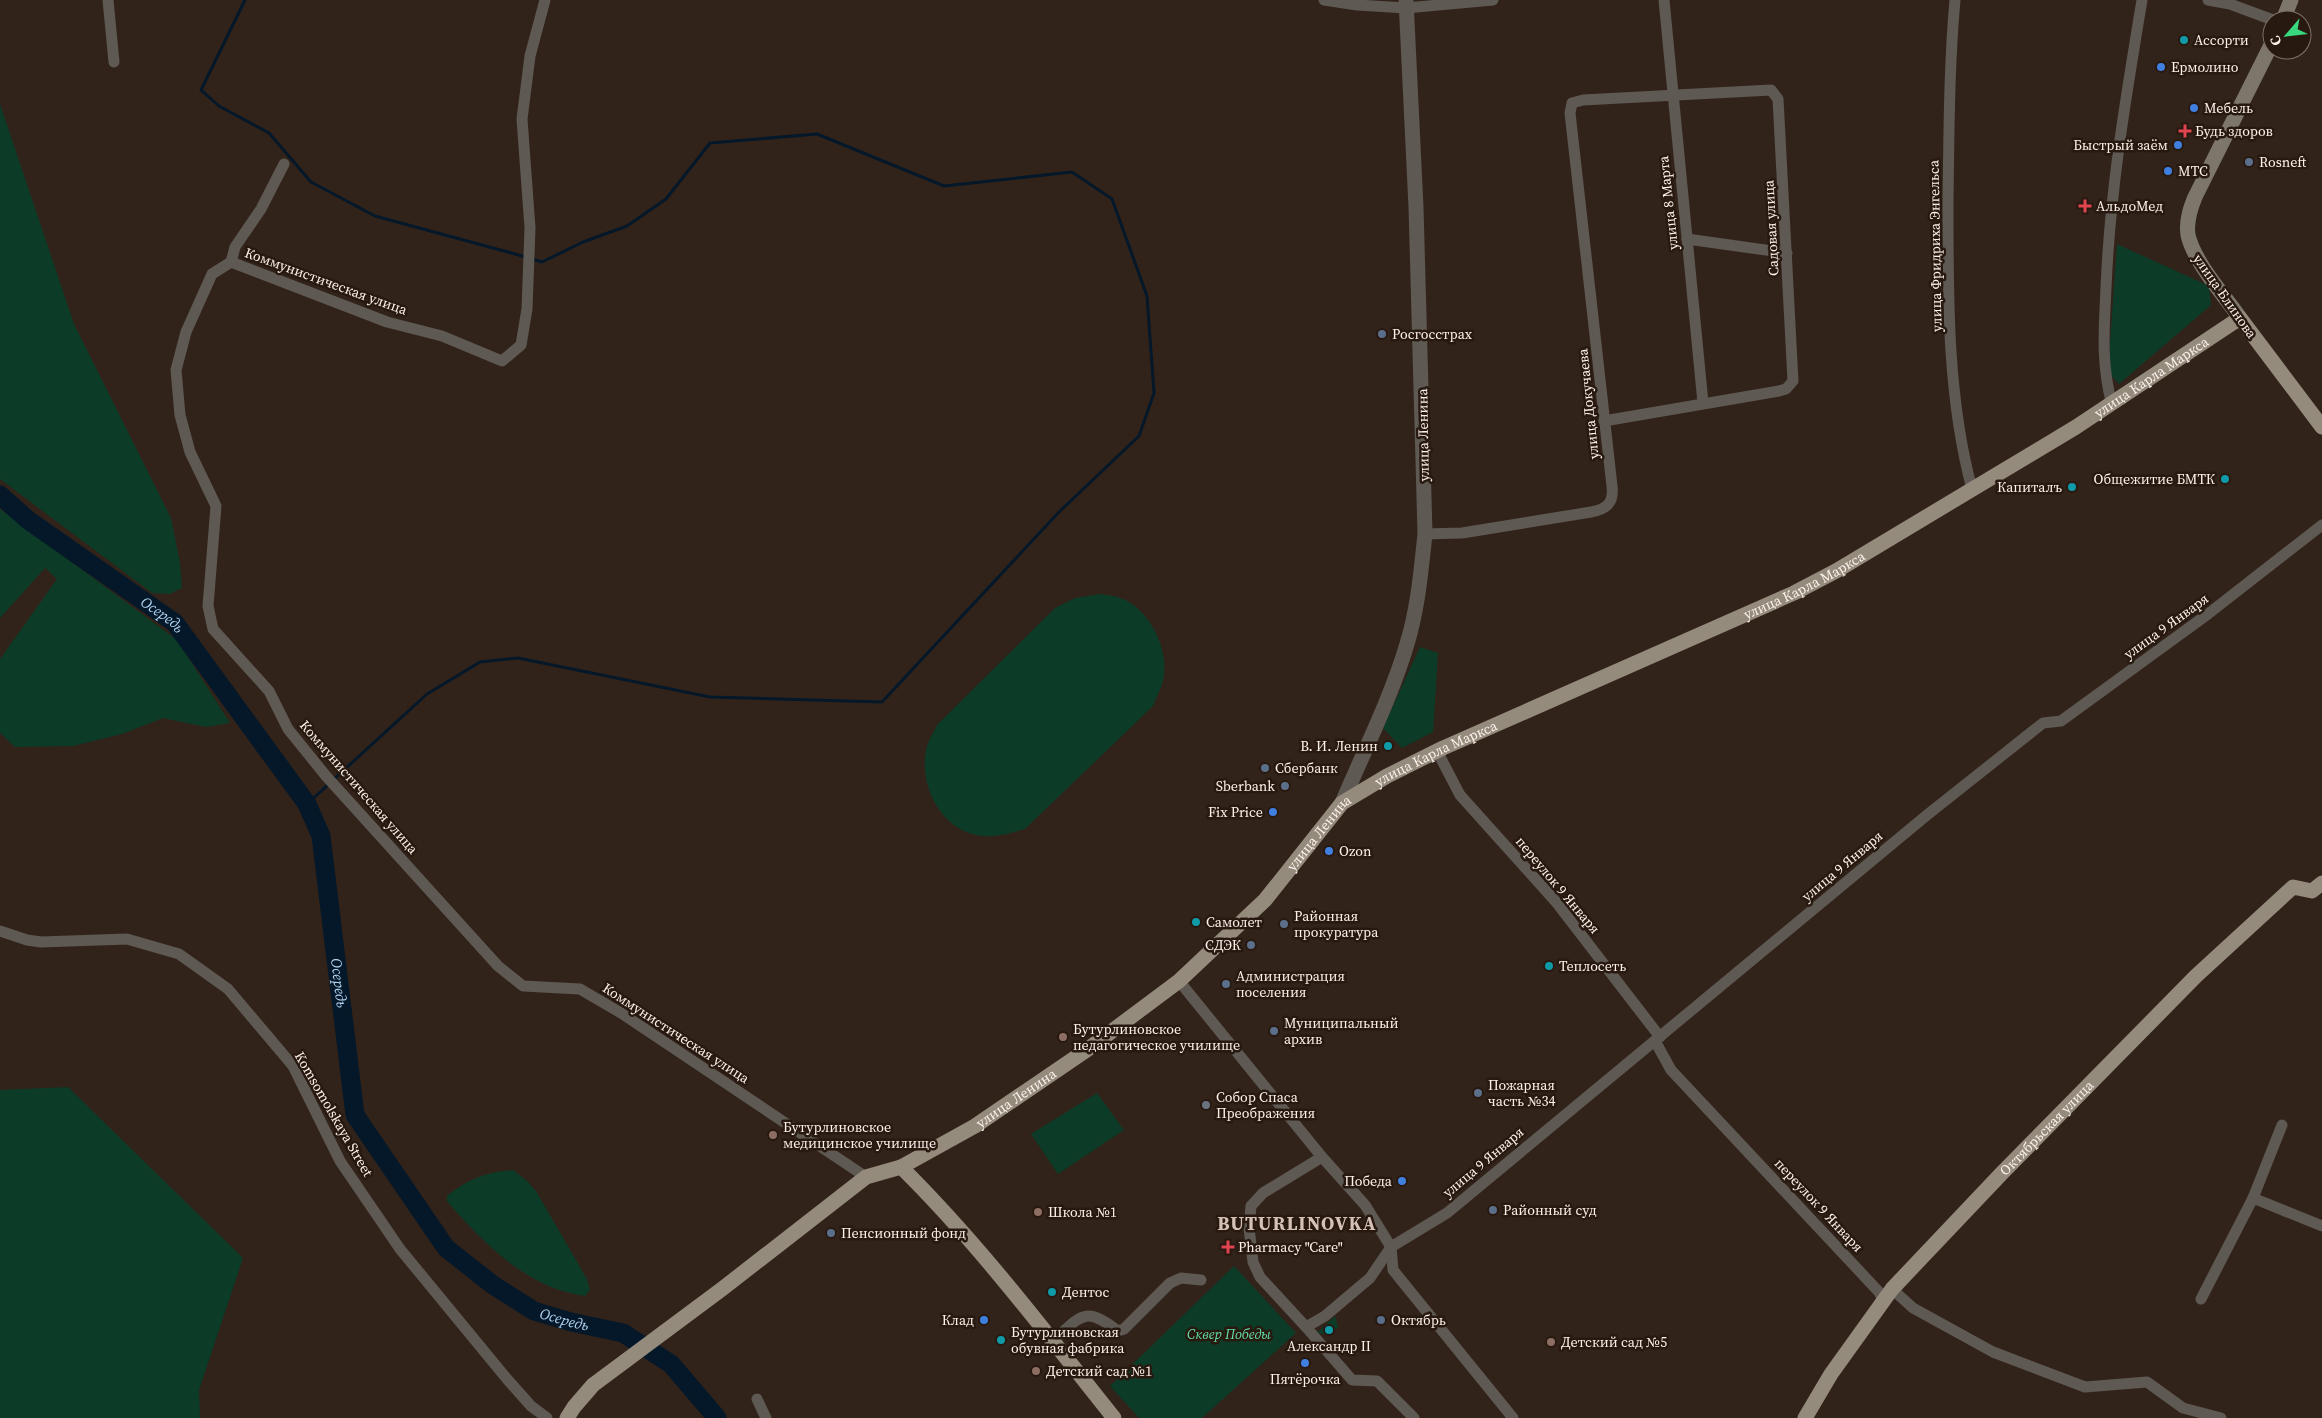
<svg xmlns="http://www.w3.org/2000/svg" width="2322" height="1418" viewBox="0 0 2322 1418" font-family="'Source Serif 4',serif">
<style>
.green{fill:#0c3b28}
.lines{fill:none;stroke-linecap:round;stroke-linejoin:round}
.stream{stroke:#041829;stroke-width:3}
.river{stroke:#041829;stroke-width:19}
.minor{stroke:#5e5952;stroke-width:11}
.tertiary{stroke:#5e5952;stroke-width:15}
.secondary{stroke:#7d766b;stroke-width:15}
.primary{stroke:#958b7d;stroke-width:15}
.culture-dot{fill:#0f9aa8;stroke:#281910;stroke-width:2}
.shop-dot{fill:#3f7fe0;stroke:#281910;stroke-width:2}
.health-dot{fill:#e0444e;stroke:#281910;stroke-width:2}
.service-dot{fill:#5c6f8a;stroke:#281910;stroke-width:2}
.education-dot{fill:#8d6e63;stroke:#281910;stroke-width:2}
.worship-dot{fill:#6b7280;stroke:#281910;stroke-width:2}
.labels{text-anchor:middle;stroke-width:5;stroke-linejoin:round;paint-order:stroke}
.poi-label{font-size:14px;fill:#fcf1eb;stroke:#281910;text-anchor:start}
.street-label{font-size:14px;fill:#fcf1eb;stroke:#281910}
.park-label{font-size:14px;font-style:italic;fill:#63dea7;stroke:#281910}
.water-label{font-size:15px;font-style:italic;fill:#b3d5f2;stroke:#281910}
.district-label{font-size:19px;font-weight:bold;letter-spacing:1px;fill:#d5c1b5;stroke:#281910}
</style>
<rect width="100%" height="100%" fill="#32231a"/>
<g class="green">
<path d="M0 104 74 324 171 518 180 563 182 588 170 594 152 593 0 479Z"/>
<path d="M2117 244 2209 286 2211 305 2119 384 2108 372Z"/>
<path d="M0 509 177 640 230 723 206 727 163 718 122 734 73 746 15 747 0 733V659L57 579 45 568 0 618Z"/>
<path d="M1100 594C1107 595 1116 596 1123 599 1151 611 1170 651 1163 681 1161 689 1156 698 1153 706L1025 829C1012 833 999 837 984 836 941 833 917 784 927 746 929 739 934 732 937 725L1055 608 1075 598Z"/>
<path d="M1420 647 1438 653 1433 732 1402 748 1383 728Z"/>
<path d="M68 1087 243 1258 199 1390 200 1418H0V1090Z"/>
<path d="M1097 1093 1124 1130 1058 1174 1031 1134Z"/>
<path d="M513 1170 526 1180 536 1191 587 1279 590 1290 585 1296C528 1289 483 1243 447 1201V1196C468 1179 486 1172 513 1170Z"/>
<path d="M1234 1266 1296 1333 1202 1418H1139L1110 1386Z"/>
<path d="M1335 1316 1338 1327 1330 1335 1317 1333Z"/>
</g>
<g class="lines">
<g class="stream">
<path d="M245 0 201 90 219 106 269 133 311 182 375 216 526 257"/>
<path d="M333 780 427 694 480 662 518 658 710 697 882 702 1059 512 1139 436 1154 393 1147 296 1112 199 1072 172 944 186 817 134 710 143 666 199 627 226 583 242 542 262 532 259"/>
<path d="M307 804 329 784"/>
</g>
<path class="river" id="s1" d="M0 495 28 520 175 623 307 804 321 836 355 1115 446 1248 493 1285 534 1311 571 1322 623 1333 671 1364 717 1418"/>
<g class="minor">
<path d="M108 0 114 62"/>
<path d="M545 0 530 56 522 119 530 228 527 309 521 345 502 361 442 336 387 322 231 262 212 274 186 332 176 370 180 415 190 452 216 506 208 606 213 629 269 691 288 729 326 776 498 966 523 986 580 989 621 1013 866 1177"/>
<path d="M1324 0 1357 5 1406 8 1493 0"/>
<path d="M1664 0 1703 403"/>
<path d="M1955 0C1949 66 1949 134 1948 200 1948 296 1947 396 1972 489"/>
<path d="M2208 0 2230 4 2273 20"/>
<path d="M1687 239 1787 253"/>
<path d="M231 262 235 247 261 209 284 164"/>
<path d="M2112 405C2101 364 2104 329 2106 288 2110 189 2126 97 2142 0"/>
<path d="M1425 534 1462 533 1591 512C1607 509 1614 503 1612 486L1570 113 1572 103 1583 100 1771 90 1778 99 1793 381 1786 389 1779 391 1604 421"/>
<path d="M1437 751 1460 795 1556 902 1660 1037"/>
<path d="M0 931 27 940 41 942 127 939 179 954 228 989 293 1066 340 1161 400 1249 507 1379 531 1406 547 1418"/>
<path d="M1179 981 1322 1157 1365 1205 1391 1247 1393 1270 1513 1418"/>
<path d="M1655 1041 1671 1070 1879 1292 1883 1300"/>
<path d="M1322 1157 1263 1193 1251 1206 1249 1228 1253 1262 1260 1277 1306 1327 1325 1316 1370 1278 1391 1247 1447 1213 1927 815 2043 723 2061 721 2208 614 2322 525"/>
<path d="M2253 1198 2322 1226"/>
<path d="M1892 1289 1913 1308 1993 1352 2085 1387 2147 1382 2183 1408 2221 1418"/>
<path d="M2201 1299 2253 1198 2282 1125"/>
<path d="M1306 1327 1352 1380 1377 1381 1414 1418"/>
<path d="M1053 1341C1081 1316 1084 1305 1118 1331L1124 1329 1170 1283 1181 1278 1201 1280"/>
<path d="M757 1399 766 1418"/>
</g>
<path class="tertiary" d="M1342 803C1364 751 1391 698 1407 644 1418 608 1421 571 1425 534L1416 207 1406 0"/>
<g class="secondary">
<path d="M2283 20 2291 0"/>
<path d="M2240 318C2224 295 2194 262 2188 235 2186 221 2190 209 2195 197L2272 43"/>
</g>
<g class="primary">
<path d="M901 1167C979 1244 1046 1333 1114 1418"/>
<path id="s2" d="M567 1418 574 1407 593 1385 722 1289 866 1177 901 1167 975 1126 1088 1049 1179 981 1265 900 1342 803 1387 776 1443 748 1794 593 1836 571 2076 427 2240 318 2322 427"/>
<path id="s3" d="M1805 1418 1831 1374 1892 1289 2002 1173 2196 976 2293 887 2312 891 2322 883"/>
</g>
</g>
<g class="culture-dot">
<circle cx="2184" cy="40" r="5"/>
<circle cx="2225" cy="479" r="5"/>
<circle cx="2072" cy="487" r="5"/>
<circle cx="1388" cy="746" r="5"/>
<circle cx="1196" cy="922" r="5"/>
<circle cx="1549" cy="966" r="5"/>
<circle cx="1052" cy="1292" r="5"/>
<circle cx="1329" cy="1330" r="5"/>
<circle cx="1001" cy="1340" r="5"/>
</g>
<g class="shop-dot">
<circle cx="2161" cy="67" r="5"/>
<circle cx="2194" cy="108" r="5"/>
<circle cx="2178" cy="145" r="5"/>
<circle cx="2168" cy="171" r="5"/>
<circle cx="1273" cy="812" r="5"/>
<circle cx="1329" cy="851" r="5"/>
<circle cx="1402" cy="1181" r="5"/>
<circle cx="984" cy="1320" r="5"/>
<circle cx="1305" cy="1363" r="5"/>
</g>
<g class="health-dot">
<path d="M2182.5 123.5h5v5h5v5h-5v5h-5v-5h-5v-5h5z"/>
<path d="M2082.5 198.5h5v5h5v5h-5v5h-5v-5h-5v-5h5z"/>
<path d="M1225.5 1239.5h5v5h5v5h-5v5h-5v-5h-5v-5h5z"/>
</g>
<g class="service-dot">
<circle cx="2249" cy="162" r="5"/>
<circle cx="1382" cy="334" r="5"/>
<circle cx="1265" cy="768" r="5"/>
<circle cx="1285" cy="786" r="5"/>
<circle cx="1284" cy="924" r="5"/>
<circle cx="1251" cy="945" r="5"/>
<circle cx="1226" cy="984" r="5"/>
<circle cx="1274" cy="1031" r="5"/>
<circle cx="1478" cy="1093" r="5"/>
<circle cx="1493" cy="1210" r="5"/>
<circle cx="831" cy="1233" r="5"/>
<circle cx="1381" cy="1320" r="5"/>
</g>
<g class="education-dot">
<circle cx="1063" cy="1037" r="5"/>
<circle cx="773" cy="1135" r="5"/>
<circle cx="1038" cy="1212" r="5"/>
<circle cx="1551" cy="1342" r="5"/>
<circle cx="1036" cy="1371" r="5"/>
</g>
<circle class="worship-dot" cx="1206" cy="1105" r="5"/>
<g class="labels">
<g class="poi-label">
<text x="2194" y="45">Ассорти</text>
<text x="2171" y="72">Ермолино</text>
<text x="2204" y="113">Мебель</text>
<text x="2195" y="136">Будь здоров</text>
<text x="2168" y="150" text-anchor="end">Быстрый заём</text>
<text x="2259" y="167">Rosneft</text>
<text x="2178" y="176">МТС</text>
<text x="2096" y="211">АльдоМед</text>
<text x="1392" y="339">Росгосстрах</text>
<text x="2215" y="484" text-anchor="end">Общежитие БМТК</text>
<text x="2062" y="492" text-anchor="end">Капиталъ</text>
<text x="1378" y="751" text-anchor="end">В. И. Ленин</text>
<text x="1275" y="773">Сбербанк</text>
<text x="1275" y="791" text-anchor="end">Sberbank</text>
<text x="1263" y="817" text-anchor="end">Fix Price</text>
<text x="1339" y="856">Ozon</text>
<text x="1294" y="921">Районная<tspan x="1294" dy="16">прокуратура</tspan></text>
<text x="1206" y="927">Самолет</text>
<text x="1241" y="950" text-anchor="end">СДЭК</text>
<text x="1559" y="971">Теплосеть</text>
<text x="1236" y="981">Администрация<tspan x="1236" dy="16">поселения</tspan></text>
<text x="1284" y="1028">Муниципальный<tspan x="1284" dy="16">архив</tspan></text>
<text x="1073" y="1034">Бутурлиновское<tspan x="1073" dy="16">педагогическое училище</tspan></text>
<text x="1488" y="1090">Пожарная<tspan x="1488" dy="16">часть №34</tspan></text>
<text x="1216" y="1102">Собор Спаса<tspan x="1216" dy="16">Преображения</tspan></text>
<text x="783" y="1132">Бутурлиновское<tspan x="783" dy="16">медицинское училище</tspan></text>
<text x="1392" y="1186" text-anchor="end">Победа</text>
<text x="1503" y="1215">Районный суд</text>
<text x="1048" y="1217">Школа №1</text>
<text x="841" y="1238">Пенсионный фонд</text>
<text x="1238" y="1252">Pharmacy "Care"</text>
<text x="1062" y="1297">Дентос</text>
<text x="974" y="1325" text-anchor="end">Клад</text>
<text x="1391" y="1325">Октябрь</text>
<text x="1011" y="1337">Бутурлиновская<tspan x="1011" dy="16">обувная фабрика</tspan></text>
<text x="1561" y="1347">Детский сад №5</text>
<text x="1329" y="1351" text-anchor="middle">Александр II</text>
<text x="1046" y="1376">Детский сад №1</text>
<text x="1305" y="1384" text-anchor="middle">Пятёрочка</text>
</g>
<g class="street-label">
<text transform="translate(1668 203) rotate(-96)" y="5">улица 8 Марта</text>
<text transform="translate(1771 228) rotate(-93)" y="5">Садовая улица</text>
<text transform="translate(1935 246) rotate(-91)" y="5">улица Фридриха Энгельса</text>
<text transform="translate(326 281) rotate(20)" y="5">Коммунистическая улица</text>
<text transform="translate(2225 296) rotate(55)" y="5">улица Блинова</text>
<text dy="5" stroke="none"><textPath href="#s2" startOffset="1915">улица Карла Маркса</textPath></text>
<text transform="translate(1588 404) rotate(-96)" y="5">улица Докучаева</text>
<text transform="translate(1423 435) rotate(-91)" y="5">улица Ленина</text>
<text dy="5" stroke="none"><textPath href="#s2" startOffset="1510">улица Карла Маркса</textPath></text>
<text transform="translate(2166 626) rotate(-36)" y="5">улица 9 Января</text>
<text dy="5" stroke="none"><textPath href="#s2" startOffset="1105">улица Карла Маркса</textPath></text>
<text transform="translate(359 787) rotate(49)" y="5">Коммунистическая улица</text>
<text dy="5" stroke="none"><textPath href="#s2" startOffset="961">улица Ленина</textPath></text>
<text transform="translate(1842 866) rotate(-40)" y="5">улица 9 Января</text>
<text transform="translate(1558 885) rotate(50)" y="5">переулок 9 Января</text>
<text transform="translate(676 1033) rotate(33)" y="5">Коммунистическая улица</text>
<text dy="5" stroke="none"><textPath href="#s2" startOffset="556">улица Ленина</textPath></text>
<text transform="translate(334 1114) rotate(60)" y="5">Komsomolskaya Street</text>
<text dy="5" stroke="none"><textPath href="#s3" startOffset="379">Октябрьская улица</textPath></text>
<text transform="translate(1483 1162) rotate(-40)" y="5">улица 9 Января</text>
<text transform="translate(1819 1205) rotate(47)" y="5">переулок 9 Января</text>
</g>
<g class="park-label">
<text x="1229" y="1339">Сквер Победы</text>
</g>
<g class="water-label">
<text dy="5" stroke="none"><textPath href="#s1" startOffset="202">Осередь</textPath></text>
<text dy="5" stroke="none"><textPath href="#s1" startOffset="624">Осередь</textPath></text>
<text dy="5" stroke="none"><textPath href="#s1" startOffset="1058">Осередь</textPath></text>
</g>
<g class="district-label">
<text x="1297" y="1230">BUTURLINOVKA</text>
</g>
</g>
<g transform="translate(2287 35) rotate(242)"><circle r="24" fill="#281910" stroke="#7d6f68"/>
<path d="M0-4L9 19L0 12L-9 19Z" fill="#39d87f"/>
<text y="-8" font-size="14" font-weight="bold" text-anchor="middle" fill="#fcf1eb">С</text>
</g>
</svg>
